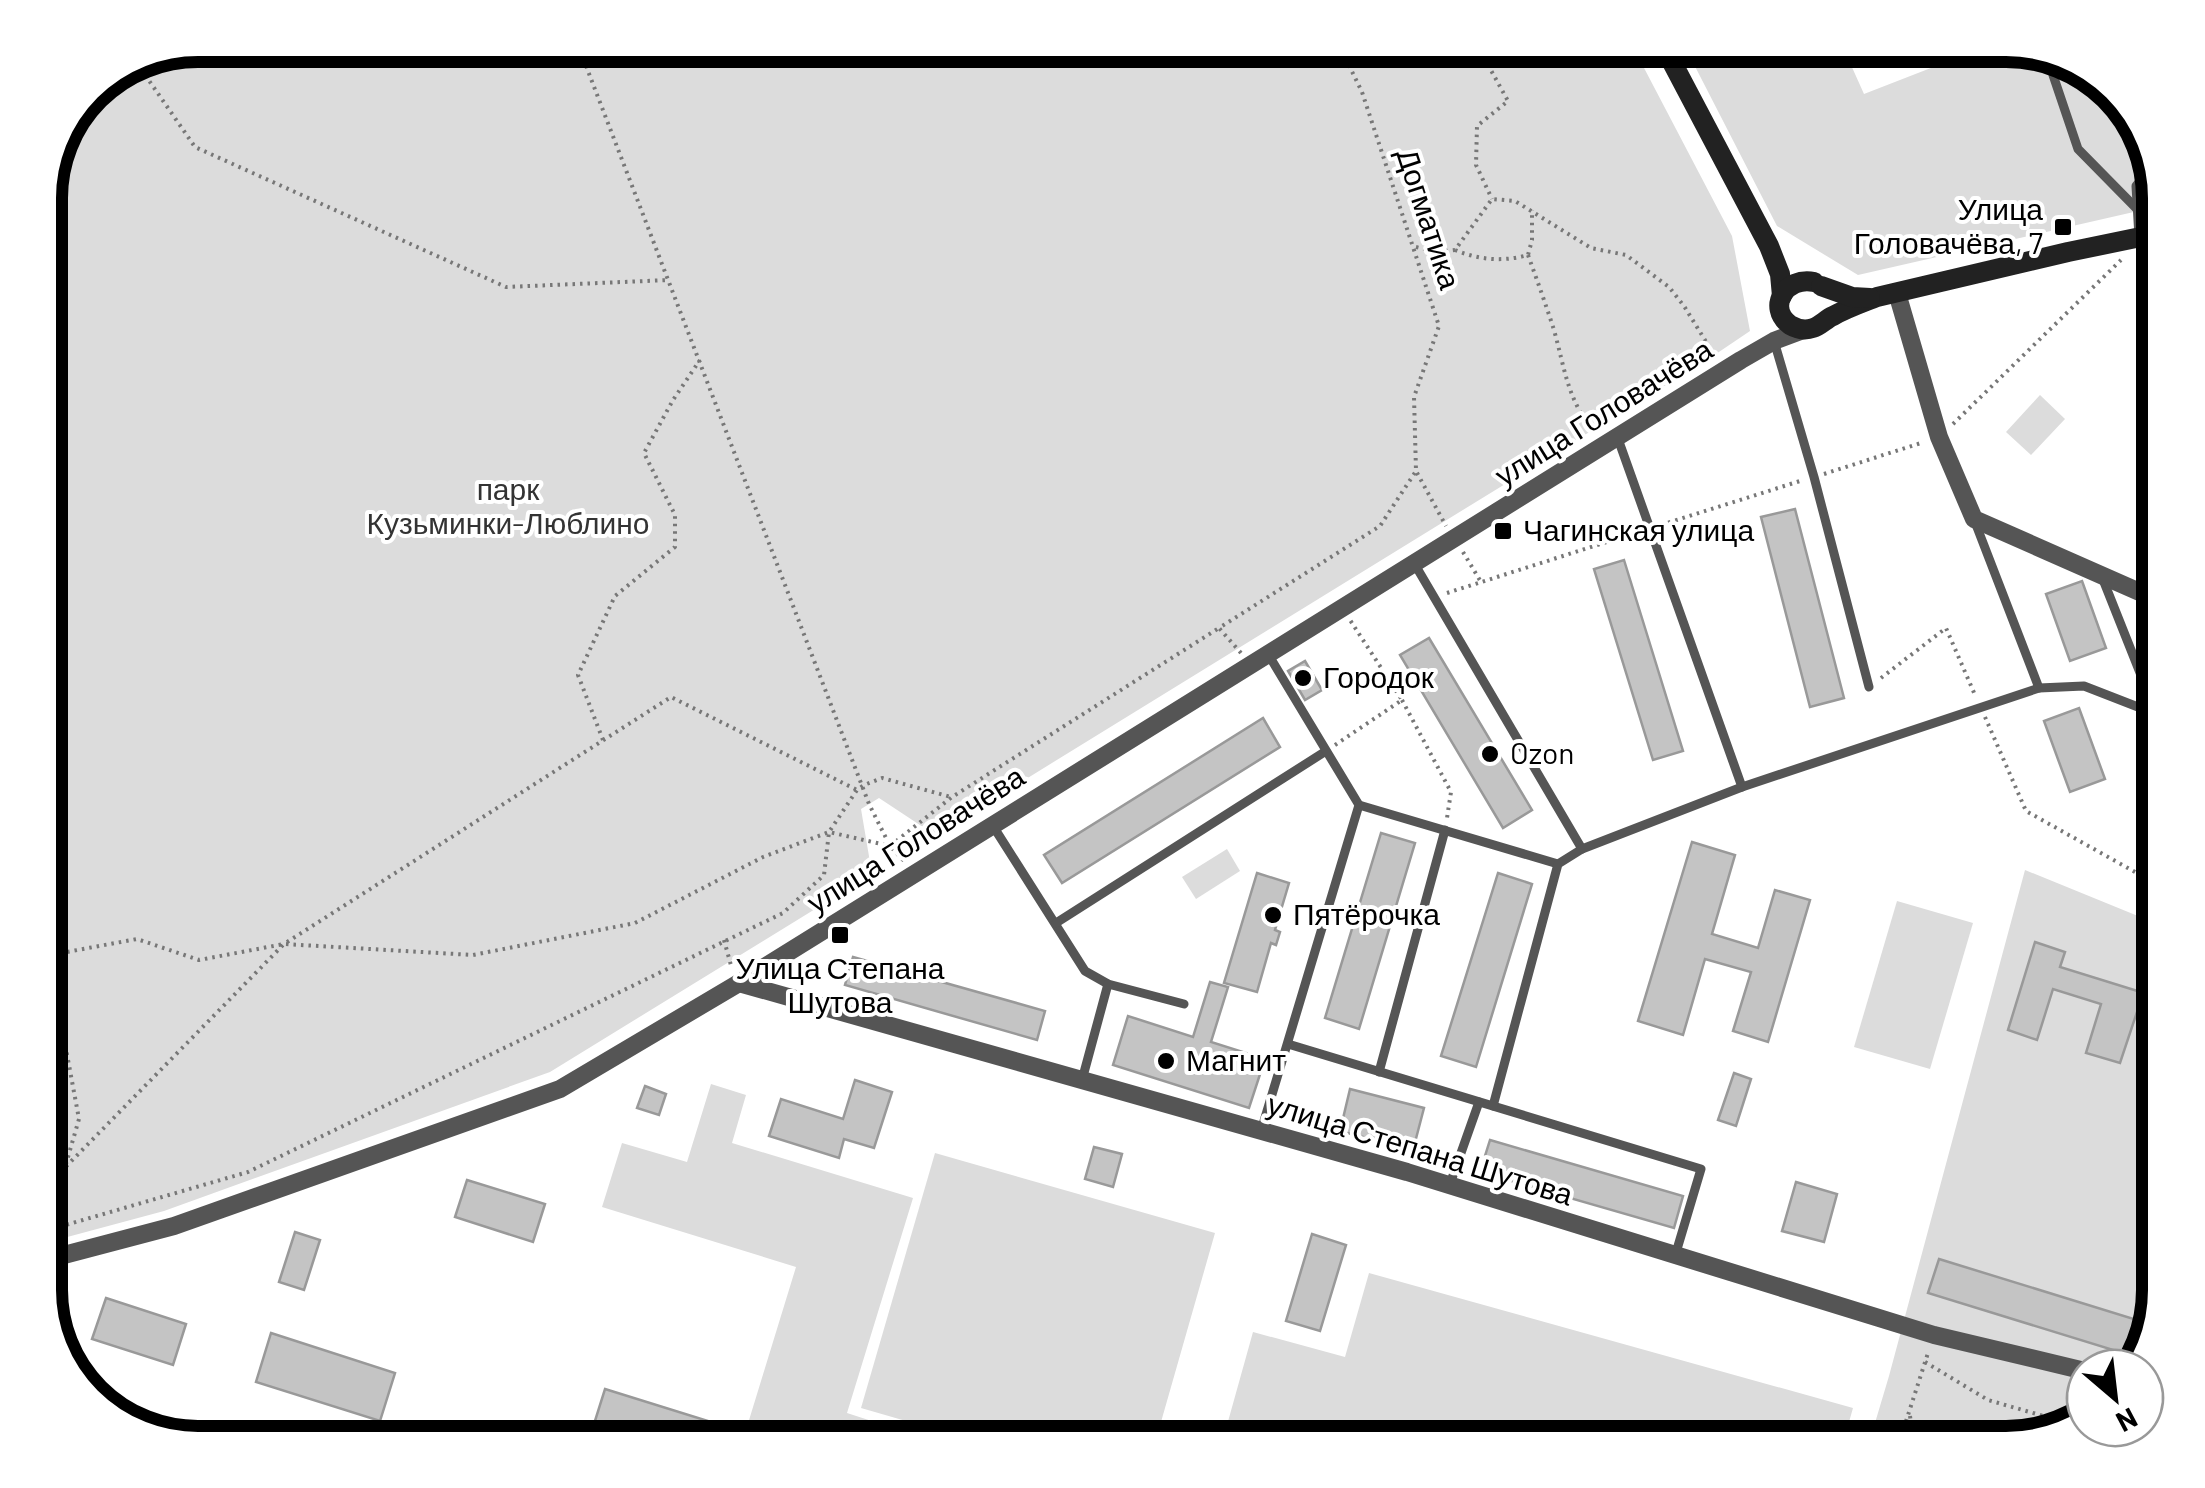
<svg xmlns="http://www.w3.org/2000/svg" width="2205" height="1488" viewBox="0 0 2205 1488" font-family="Barlow,sans-serif">
<style>
.green{fill:#dcdcdc}
.building{fill:#c4c4c4;stroke:#999;stroke-width:2.5}
.lines{fill:none;stroke-linecap:round;stroke-linejoin:round}
.path{stroke:#777;stroke-width:4;stroke-dasharray:2.5 5;stroke-linecap:butt}
.lane{stroke:#555;stroke-width:9}
.street{stroke:#555;stroke-width:18}
.secondary{stroke:#222;stroke-width:20}
.poi-dot{fill:#000;stroke:#fff;stroke-width:4}
.labels{text-anchor:middle;stroke-width:8;stroke-linejoin:round;paint-order:stroke}
.poi-label{font-size:30px;fill:#000;stroke:#fff;text-anchor:start}
.street-label{font-size:30px;fill:#000;stroke:#fff}
.park-label{font-size:30px;fill:#333;stroke:#fff}
.rim{fill:none;stroke:#000;stroke-width:12}
</style>
<rect width="100%" height="100%" fill="#fff"/>
<g class="green">
<path d="M199 45H1632L1732 236 1750 331 1713 356 935 835 879 798 861 809 872 874 550 1072 164 1211 45 1243V189L90 90Z"/>
<path d="M1684 45H1842L1864 94 1990 45H2006L2092 71 2144 130 2160 206 1858 275 1777 226Z"/>
<path d="M2040 395 2065 419 2031 455 2006 432Z"/>
<path d="M1227 849 1240 871 1196 899 1182 877Z"/>
<path d="M2025 870 2160 925V1290L2136 1368H2085V1420L2083 1423 2007 1443H1869L1889 1376Z"/>
<path d="M1897 901 1973 923 1930 1069 1854 1047Z"/>
<path d="M711 1084 746 1095 732 1143 913 1198 847 1413 887 1426 881 1443H742L796 1267 602 1207 622 1143 687 1162Z"/>
<path d="M935 1153 1215 1233 1155 1443H982L861 1408Z"/>
<path d="M1369 1273 1853 1408 1843 1443H1222L1253 1332 1345 1357Z"/>
</g>
<g class="building">
<path d="M1795 509 1844 698 1810 707 1761 517Z"/>
<path d="M1624 560 1683 751 1653 760 1594 569Z"/>
<path d="M2082 581 2106 648 2070 661 2046 594Z"/>
<path d="M1429 638 1532 810 1503 828 1400 655Z"/>
<path d="M1305 661 1322 690 1305 700 1288 671Z"/>
<path d="M2079 708 2105 779 2070 792 2044 721Z"/>
<path d="M1263 718 1280 747 1062 883 1044 855Z"/>
<path d="M1381 833 1415 843 1359 1029 1325 1018Z"/>
<path d="M1692 842 1735 855 1712 934 1758 948 1775 890 1810 900 1768 1042 1733 1031 1751 972 1705 959 1683 1035 1638 1021Z"/>
<path d="M1257 873 1289 883 1275 930 1280 932 1276 945 1271 943 1257 992 1224 983Z"/>
<path d="M1498 873 1532 884 1476 1067 1441 1056Z"/>
<path d="M2035 942 2065 952 2060 967 2160 998V1016L2138 1009 2120 1063 2086 1053 2101 1004 2053 989 2037 1040 2008 1030Z"/>
<path d="M853 957 1045 1011 1037 1040 845 985Z"/>
<path d="M1210 982 1228 987 1211 1042 1265 1059 1249 1108 1113 1065 1128 1016 1193 1037Z"/>
<path d="M1734 1073 1751 1079 1736 1126 1718 1120Z"/>
<path d="M855 1080 892 1092 874 1148 844 1139 839 1158 769 1136 781 1099 843 1119Z"/>
<path d="M645 1086 666 1094 659 1115 637 1108Z"/>
<path d="M1350 1089 1424 1108 1413 1150 1340 1131Z"/>
<path d="M1490 1140 1683 1196 1674 1228 1480 1172Z"/>
<path d="M1094 1147 1122 1154 1113 1187 1085 1179Z"/>
<path d="M467 1180 545 1204 533 1242 455 1217Z"/>
<path d="M1796 1182 1837 1194 1824 1242 1782 1231Z"/>
<path d="M295 1232 320 1240 304 1290 279 1282Z"/>
<path d="M1312 1234 1346 1245 1320 1331 1286 1321Z"/>
<path d="M1939 1259 2150 1324 2139 1358 1928 1293Z"/>
<path d="M106 1298 186 1324 173 1365 92 1339Z"/>
<path d="M271 1333 395 1373 380 1421 256 1382Z"/>
<path d="M605 1389 737 1430 733 1443H588Z"/>
</g>
<g class="lines">
<g class="path">
<path d="M578 45 869 804 890 846 904 861"/>
<path d="M1339 45 1362 92 1439 326 1414 397 1416 471 1446 526"/>
<path d="M1477 45 1508 101 1477 126 1476 165 1492 199"/>
<path d="M141 69 195 147 506 287 669 280"/>
<path d="M1416 247 1437 252 1455 250 1492 199 1515 201 1591 248 1626 255 1669 287 1684 306 1716 358"/>
<path d="M1455 250C1479 260 1503 262 1528 255L1532 240V210"/>
<path d="M1528 255C1537 280 1546 305 1554 330 1565 369 1567 399 1594 432"/>
<path d="M1953 424 2121 260"/>
<path d="M1824 474 1924 442"/>
<path d="M1661 525 1800 481"/>
<path d="M1463 552 1481 582"/>
<path d="M1447 593 1638 532"/>
<path d="M1241 653 1219 628 1380 526 1416 471"/>
<path d="M1881 678 1946 628 1975 695"/>
<path d="M1402 700 1451 792 1447 818"/>
<path d="M1985 717 2026 811 2160 886"/>
<path d="M603 740 578 675 615 596 675 547V515L644 453 673 400 700 360"/>
<path d="M1335 745 1402 700 1350 620"/>
<path d="M724 940 732 969"/>
<path d="M45 956 137 939 199 960 284 944 473 955 635 923 763 857 829 832 890 846 952 797 1219 628"/>
<path d="M45 1005 66 1049 79 1119 66 1164"/>
<path d="M45 1188 284 944 671 697 857 790"/>
<path d="M45 1231 248 1172 783 913 824 875 829 832 857 790 864 785 882 778 951 797"/>
<path d="M1925 1362 1988 1400 2047 1417 2081 1423"/>
<path d="M1910 1416 1914 1443"/>
<path d="M1899 1443 1928 1353"/>
</g>
<g class="lane">
<path d="M2053 75 2078 149 2138 210"/>
<path d="M2139 237 2136 186 2152 167"/>
<path d="M1774 341 1814 477 1869 687"/>
<path d="M1617 436 1742 787"/>
<path d="M1975 522 2039 688"/>
<path d="M1414 563 1582 849"/>
<path d="M2102 577 2160 723"/>
<path d="M1359 805 1558 864"/>
<path d="M993 826 1085 971 1108 984 1184 1004"/>
<path d="M1056 923 1326 751"/>
<path d="M1288 1044 1701 1169 1675 1256"/>
<path d="M1379 1072 1445 830"/>
<path d="M1082 1080 1108 984"/>
<path d="M1493 1106 1558 864 1582 849 1742 787 2039 688 2084 686 2156 714"/>
<path d="M1261 1131 1359 805 1268 654"/>
<path d="M1450 1184 1479 1102"/>
</g>
<g class="street">
<path d="M1897 293 1939 437 1974 519 2160 601"/>
<path d="M739 983 1407 1172 1934 1335 2085 1371"/>
<path d="M45 1260 174 1226 560 1089 739 983 1741 360 1774 341 1803 330"/>
</g>
<g class="secondary">
<path d="M1663 45 1769 246 1780 274 1782 296"/>
<path d="M1814 282C1786 276 1766 307 1790 325 1797 329 1805 331 1813 328 1820 326 1826 319 1833 316 1847 308 1862 303 1877 297L2068 252 2160 233"/>
<path d="M1821 286 1852 297 1870 298"/>
</g>
</g>
<g class="poi-dot">
<rect x="2053" y="217" width="20" height="20" rx="5"/>
<rect x="1493" y="521" width="20" height="20" rx="5"/>
<circle cx="1303" cy="678" r="10"/>
<circle cx="1490" cy="754" r="10"/>
<circle cx="1273" cy="915" r="10"/>
<rect x="830" y="925" width="20" height="20" rx="5"/>
<circle cx="1166" cy="1061" r="10"/>
</g>
<g class="labels">
<g class="poi-label">
<text x="2043" y="220" text-anchor="end">Улица<tspan x="2043" dy="34">Головачёва, 7</tspan></text>
<text x="1523" y="541">Чагинская улица</text>
<text x="1323" y="688">Городок</text>
<text x="1510" y="764">Ozon</text>
<text x="1293" y="925">Пятёрочка</text>
<text x="840" y="979" text-anchor="middle">Улица Степана<tspan x="840" dy="34">Шутова</tspan></text>
<text x="1186" y="1071">Магнит</text>
</g>
<g class="street-label">
<text transform="translate(1428 219) rotate(72)" y="10">Догматика</text>
<text transform="translate(1604 413) rotate(-32)" y="10">улица Головачёва</text>
<text transform="translate(916 840) rotate(-32)" y="10">улица Головачёва</text>
<text transform="translate(1420 1150) rotate(17)" y="10">улица Степана Шутова</text>
</g>
<g class="park-label">
<text x="508" y="500">парк<tspan x="508" dy="34">Кузьминки-Люблино</tspan></text>
</g>
</g>
<path d="M0 0H2205V1488H0ZM198 62H2006A136 136 0 0 1 2142 198V1290A136 136 0 0 1 2006 1426H198A136 136 0 0 1 62 1290V198A136 136 0 0 1 198 62Z" fill="#fff" fill-rule="evenodd"/>
<path class="rim" d="M198 62H2006A136 136 0 0 1 2142 198V1290A136 136 0 0 1 2006 1426H198A136 136 0 0 1 62 1290V198A136 136 0 0 1 198 62Z"/>
<g transform="translate(2115 1398) rotate(152)"><circle r="48" fill="#ffffff" stroke="#999999" stroke-width="2.5"/>
<path d="M0-8L18 38L0 25L-18 38Z" fill="#000000"/>
<text y="-15" font-size="28" font-weight="bold" text-anchor="middle" fill="#000000">N</text>
</g>
</svg>
